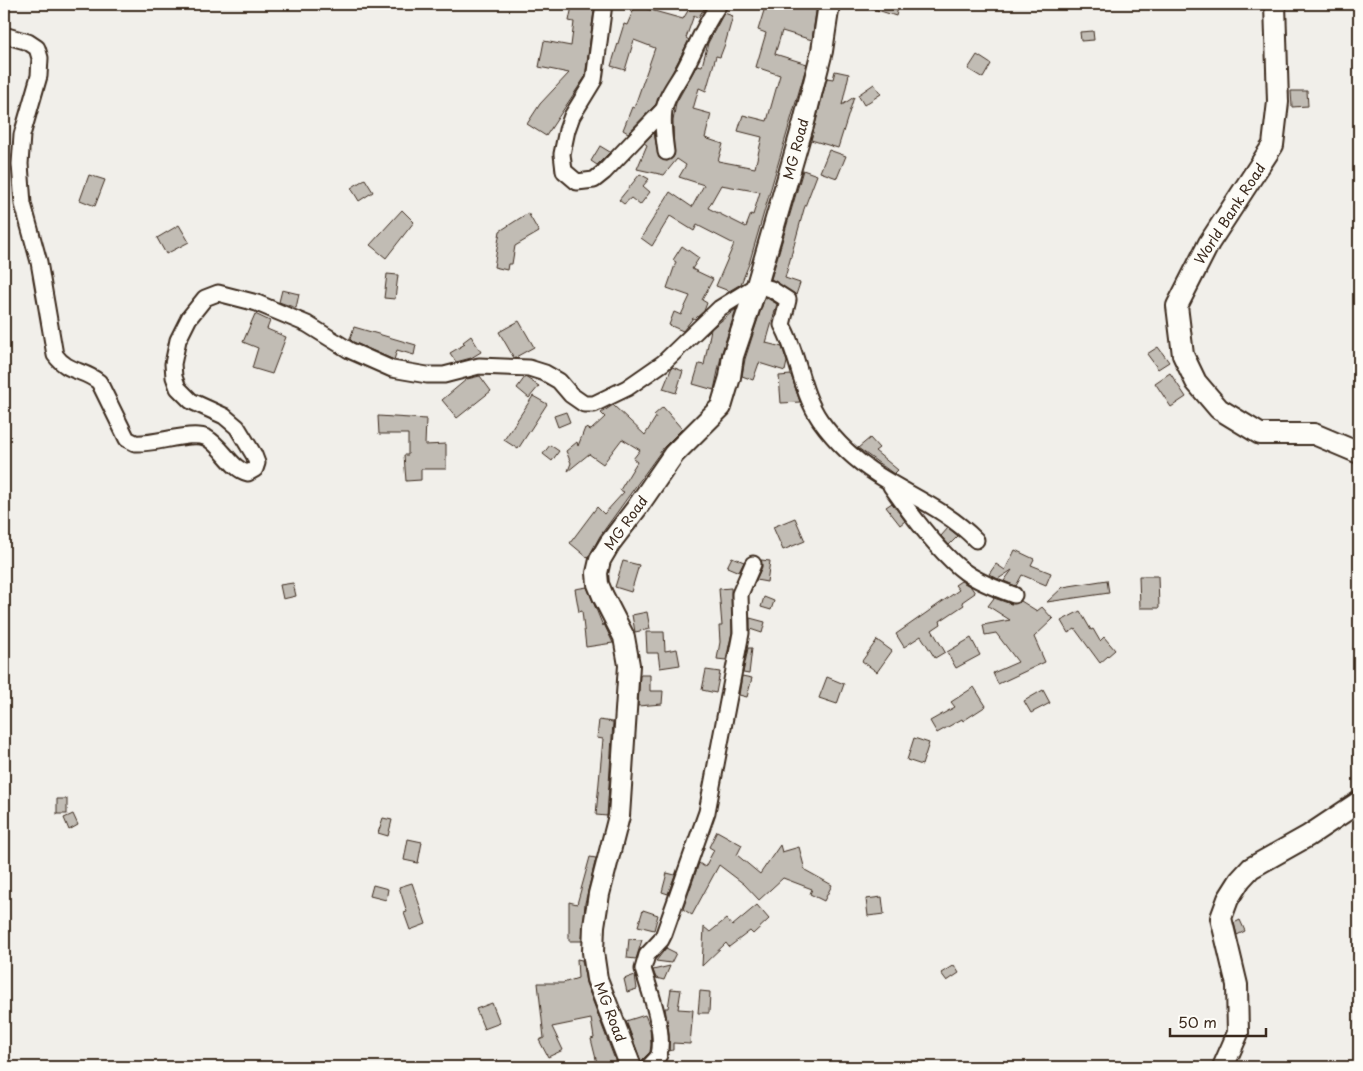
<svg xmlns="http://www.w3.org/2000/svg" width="1363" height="1071" viewBox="0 0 1363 1071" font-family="'Playpen Sans',sans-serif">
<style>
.building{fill:#c1bcb4;stroke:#3b2a1e;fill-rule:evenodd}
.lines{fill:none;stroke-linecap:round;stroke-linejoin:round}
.minor-casing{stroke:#3b2a1e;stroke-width:19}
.major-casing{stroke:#3b2a1e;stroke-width:24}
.minor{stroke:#fdfcf7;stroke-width:15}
.major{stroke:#fdfcf7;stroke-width:20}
.labels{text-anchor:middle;stroke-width:5;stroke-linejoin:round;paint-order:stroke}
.street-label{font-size:14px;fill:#3b2a1e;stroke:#fdfcf7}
</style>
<rect width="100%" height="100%" fill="#f1efea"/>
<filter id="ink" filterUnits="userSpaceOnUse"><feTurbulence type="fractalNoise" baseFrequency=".02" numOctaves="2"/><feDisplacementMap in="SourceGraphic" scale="10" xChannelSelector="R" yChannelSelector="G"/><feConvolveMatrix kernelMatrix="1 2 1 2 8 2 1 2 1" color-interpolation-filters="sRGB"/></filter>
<g filter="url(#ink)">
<g class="building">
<path d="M587 4H595L585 77 546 136 527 124 540 104 569 73 539 67 544 41 571 46 574 22 569 21 572 6 585 9Z"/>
<path d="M636 4H648L647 9 683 19 692 4H707L698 18 694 15 686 38 689 40 656 104 628 133 623 130 632 107 634 108 655 48 634 40 625 70 611 66 624 24 627 25Z"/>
<path d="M766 4H817L812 40 782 31 775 54 807 64 749 264 741 284 729 291 716 286 734 244 697 225 694 231 670 216 652 246 641 238 670 192 692 207 704 185 679 177 686 165 677 159 664 175 637 169 647 145 644 143 654 133 659 158 667 161 674 156 673 121 676 103 697 65 702 66 708 43 724 13 733 16 725 44 720 57 716 56 706 91 699 88 693 109 711 114 705 138 723 144 718 161 755 168 762 137 738 131 743 115 767 121 780 75 756 67 766 33 758 30ZM721 185 760 192 753 215 751 214 746 227 708 208Z"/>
<path d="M866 4H899L896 16 865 6Z"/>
<path d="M1093 31 1094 40 1081 41 1080 32Z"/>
<path d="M977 55 991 64 983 78 968 69Z"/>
<path d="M835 71 849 74 842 105 854 97 838 148 811 140 827 78 833 79Z"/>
<path d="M874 84 881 94 864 105 858 95Z"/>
<path d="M1291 91H1307L1308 106 1292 107Z"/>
<path d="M600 146 610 152 597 165 591 161Z"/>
<path d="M829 150 846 156 837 178 820 172Z"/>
<path d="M803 170 817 175 804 209 785 278 800 283 796 295 771 279Z"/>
<path d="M640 174 649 179 643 186 650 192 640 205 631 198 624 204 619 200Z"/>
<path d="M89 175 105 180 95 206 80 200Z"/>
<path d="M365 179 373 192 359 201 351 188Z"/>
<path d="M402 210 414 222 386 258 370 245Z"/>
<path d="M528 213 539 232 515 246 512 264H508L507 270 494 267 500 231Z"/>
<path d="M179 225 189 242 166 254 157 238Z"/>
<path d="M682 246 699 258 692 269 713 279 702 300 707 303 704 311 695 319 693 318 683 331 669 325 674 312 681 315 690 296 667 288 676 262 673 260Z"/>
<path d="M387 274 398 275 395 299 384 298Z"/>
<path d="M282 290 299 294 296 308 279 302Z"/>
<path d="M765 297 777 304 766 343 782 347 787 362 785 371 759 363 753 380 742 376 745 359Z"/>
<path d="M736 309 722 352 714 390 693 384 699 364 704 365 711 329Z"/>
<path d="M255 314 270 321 267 329 286 337 272 374 252 368 258 348 243 342Z"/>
<path d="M519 321 534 347 514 358 499 332Z"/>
<path d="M354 327 416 345 414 355 397 350 394 360 353 342 350 339Z"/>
<path d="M471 336 481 352 471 358 456 362 450 353 465 344 463 342Z"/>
<path d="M1158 347 1169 362 1158 369 1147 354Z"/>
<path d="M672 367 683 371 676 393 663 389Z"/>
<path d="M1170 373 1186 397 1171 407 1155 383Z"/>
<path d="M791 375 800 402 781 403 779 376Z"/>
<path d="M480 376 491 391 457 418 442 400 467 379Z"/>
<path d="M525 377 539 386 529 398 517 388Z"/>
<path d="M533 396 547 404 518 449 504 440Z"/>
<path d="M613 405 645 435 656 417 654 415 663 407 682 429 664 447 600 536 588 558 570 543 597 507 604 514 624 492 620 490 637 462 633 459 640 450 622 439 603 464 589 454 568 471 571 463 566 451 577 442 578 446 585 428 591 430 605 417 601 413Z"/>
<path d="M566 412 570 422 558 427 554 416Z"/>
<path d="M378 416 426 419 425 445 446 444V469H421V480L406 481 404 455H408V434H379Z"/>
<path d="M870 438 879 448 875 451 898 470 894 474 858 448Z"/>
<path d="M550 445 559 451 552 461 543 454Z"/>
<path d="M892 503 905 521 900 525 886 507Z"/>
<path d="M795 518 805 541 783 550 773 527Z"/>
<path d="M948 528 958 536 949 545 941 536Z"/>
<path d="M1015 550 1034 559 1031 565 1051 573 1046 585 1022 575 1016 586 1004 581 1012 570 998 579 989 574 996 564 1005 570Z"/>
<path d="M732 557 744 562 739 572 727 567Z"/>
<path d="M761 560 770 561 767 582 756 580 762 567Z"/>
<path d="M623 561 639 565 631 592 615 587Z"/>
<path d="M1139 576H1158L1159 608H1140Z"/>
<path d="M1107 580 1109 593 1047 602 1063 587Z"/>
<path d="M961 581 971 587 975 593 962 602 964 605 940 621 941 624 932 630 945 652 935 658 921 636 904 647 896 634 959 590 955 585Z"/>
<path d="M293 583 296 596 283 599 280 585Z"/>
<path d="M587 587 603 626 604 624 613 643 586 647 582 611 579 612 575 589Z"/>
<path d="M731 588 732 632 726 660 717 659 720 642 719 626H722L719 589Z"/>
<path d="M764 597 774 601 771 610 761 607Z"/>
<path d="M994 598 1011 604 1021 601 1037 611 1042 607 1053 619 1034 637 1045 662 998 684 993 673 1018 662 996 633 985 635 983 625 1010 620 988 606Z"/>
<path d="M1080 611 1091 630 1093 629 1100 641 1104 637 1115 650 1100 663 1075 629 1068 633 1061 621Z"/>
<path d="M647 612 650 629 635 632 632 615Z"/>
<path d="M750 618 765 622 762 633 750 629Z"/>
<path d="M646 632H664L665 651 677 649 680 665 660 668 658 653H647Z"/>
<path d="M971 638 980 655 956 668 947 652Z"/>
<path d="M877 640 892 651 877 672 862 661Z"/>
<path d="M748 648H752L749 674 743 673Z"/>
<path d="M706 670 720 672 716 693 702 690Z"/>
<path d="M640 675H650V691H663L662 704 638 706Z"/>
<path d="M742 676 752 678 747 697 739 695Z"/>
<path d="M827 677 844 684 837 704 819 698Z"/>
<path d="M974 687 986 706 963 721 962 719 937 733 930 721 955 707 951 702Z"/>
<path d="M1043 690 1050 703 1031 713 1024 701Z"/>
<path d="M599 720 613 722 607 816 596 815 603 739 597 738Z"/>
<path d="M914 738 929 743 922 765 907 760Z"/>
<rect x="57" y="799" width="10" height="15"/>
<path d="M73 814 78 825 69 830 64 818Z"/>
<path d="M383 818 392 820 388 836 378 833Z"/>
<path d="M717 831 742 845 737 855 760 874 780 845 782 852 799 847 805 870 832 885 824 901 810 894 812 889 783 878 759 900 744 884 719 865 692 915 683 909 699 863 705 867 714 850 709 847Z"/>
<path d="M408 839 422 842 418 863 404 860Z"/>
<path d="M590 857 596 858 585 903 582 941H569V902L577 904Z"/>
<path d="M667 873 675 875 668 894 662 892Z"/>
<path d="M412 883 426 924 410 930 404 913 407 912 399 887Z"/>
<path d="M373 885 388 889 386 900 370 896Z"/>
<path d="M882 897 884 914 868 916 866 899Z"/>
<path d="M757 905 769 919 753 934 750 931 729 947 726 943 702 966 704 927 710 932 726 919 732 926Z"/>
<path d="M643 910 658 915 654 930 638 926Z"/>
<path d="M1240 920 1245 931 1237 935 1234 923Z"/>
<path d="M629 939 642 940 636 959 627 958Z"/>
<path d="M666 948 676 953 671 963 656 961Z"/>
<path d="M577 959 582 960 586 983 617 1065 598 1067 591 1039 594 1038 591 1019 552 1027 563 1050 548 1057 539 1040 544 1038 538 983H563L578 978Z"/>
<path d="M954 965 959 973 947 981 941 973Z"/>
<path d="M670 966 664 980 656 978 653 970Z"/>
<path d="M635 975 637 989 627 992 624 979Z"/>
<path d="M671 989 681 990 678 1009 693 1010 690 1044 673 1043V1050L669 1051V1033L665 1008H668Z"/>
<path d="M700 991 710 992 709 1013H698Z"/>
<path d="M492 1003 500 1023 484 1029 476 1009Z"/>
<path d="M645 1015 650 1027 651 1045 650 1052 641 1061 626 1021Z"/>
</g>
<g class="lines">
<g class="minor-casing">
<g id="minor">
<path d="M604 4 594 80 572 116 567 130 562 154 564 171 577 182 594 180 604 172 664 109"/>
<path d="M4 35 28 42 37 48 40 58 39 76 22 135 20 164 23 204 39 262 55 355C68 373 83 369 99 382L127 439 135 443C154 445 192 430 207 438 223 447 231 469 248 473L255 469 257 463 254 455 237 427 224 416 191 401 178 388 174 377 173 364 178 340 189 318 205 298 218 293 257 303 307 324 349 350 392 369 427 375H444L479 366 529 368 545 373 559 381 571 395 584 404H594L627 388 663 363 720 308 757 285 771 289 788 300 782 325C799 354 800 391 820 420 835 441 856 461 878 475 911 496 948 511 976 540"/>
<path d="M666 152C664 138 662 124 664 110 666 96 676 84 683 72 696 48 703 27 719 4"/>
<path d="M891 486C910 513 939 553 965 572 979 582 997 589 1014 595"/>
<path d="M649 1067C652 1063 657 1059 659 1055 665 1031 650 992 643 969L647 955 661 940 664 934 707 812 741 633 740 594 753 564"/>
</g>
</g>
<g class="major-casing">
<g id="major">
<path d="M1275 4 1278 102 1273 145 1209 243 1177 306 1183 355 1196 382 1219 409 1260 434H1314L1359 453"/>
<path d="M631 1067 597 979 593 952 594 926 599 894 619 816 629 665 624 637 603 596 598 584 597 573 600 560 610 543 636 509 674 454 721 407 730 377 733 356 757 285 804 122 822 51 829 4"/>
<path d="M1223 1067 1238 1033 1237 985 1221 918 1228 899 1240 880 1251 868 1308 836 1359 802"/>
</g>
</g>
<use href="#minor" class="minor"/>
<use href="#major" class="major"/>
</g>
</g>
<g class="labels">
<g class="street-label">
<text transform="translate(796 149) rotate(-75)" y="5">MG Road</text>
<text transform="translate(1230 214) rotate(-57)" y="5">World Bank Road</text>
<text transform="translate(626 523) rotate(-54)" y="5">MG Road</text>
<text transform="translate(610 1012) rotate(69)" y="5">MG Road</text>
</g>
</g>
<rect width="1363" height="1071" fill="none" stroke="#fdfcf7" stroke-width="20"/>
<rect x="10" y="10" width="1343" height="1051" fill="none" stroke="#3b2a1e" stroke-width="2" filter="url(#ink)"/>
<path d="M1170 1028v8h96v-8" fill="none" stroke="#3b2a1e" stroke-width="2.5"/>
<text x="1178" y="1028" font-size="15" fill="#3b2a1e" stroke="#fdfcf7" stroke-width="4" paint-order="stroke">50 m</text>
</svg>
